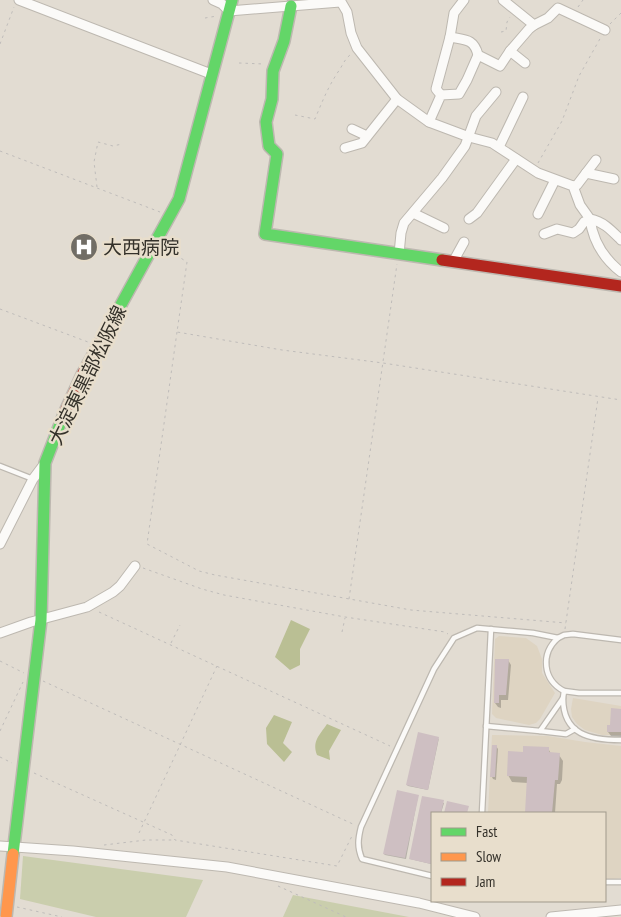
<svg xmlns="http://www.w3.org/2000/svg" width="621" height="917" viewBox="0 0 621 917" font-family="'PT Sans Narrow','Noto Sans JP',sans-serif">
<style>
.built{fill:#ded4c2}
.green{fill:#cacead}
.forest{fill:#babf94}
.shadow{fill:#0003}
.building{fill:#cebfc2}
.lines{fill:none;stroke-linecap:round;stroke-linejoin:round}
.lane-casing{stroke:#bdb8b0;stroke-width:7}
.street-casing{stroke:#bdb8b0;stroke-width:11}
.fast-casing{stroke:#bdb8b0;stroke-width:14}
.jam-casing{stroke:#bdb8b0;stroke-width:14}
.path{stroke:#bfbcba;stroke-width:1;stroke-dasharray:2.5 4;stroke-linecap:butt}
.lane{stroke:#fbfaf8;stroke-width:4.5}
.street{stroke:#fbfaf8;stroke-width:9}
.fast{stroke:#63d668;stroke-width:11}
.jam{stroke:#b3261e;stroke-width:11}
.slow-bridge-casing{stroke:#bdb8b0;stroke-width:14;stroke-linecap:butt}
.slow-bridge{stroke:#ff974d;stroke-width:11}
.labels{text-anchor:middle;stroke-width:5;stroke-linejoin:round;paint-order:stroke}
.poi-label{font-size:19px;fill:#34312a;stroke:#e8decc;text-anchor:start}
.street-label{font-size:19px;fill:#34312a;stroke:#e8decc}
</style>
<rect width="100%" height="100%" fill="#e2dcd2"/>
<g class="built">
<path d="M499 636 526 638 537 646 542 659V673L555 693 540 719 536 723 529 725 496 718 492 714 495 639Z"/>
<path d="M573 698 621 706V735H602L585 730 577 724 572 717 571 709Z"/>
<path d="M492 735 548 736 585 742 621 746V878L605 880V813H488Z"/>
</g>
<g class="green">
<path d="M23 856 203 880 186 917H96L20 899Z"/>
<path d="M293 895 409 917H283Z"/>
</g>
<g class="forest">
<path d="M291 620 310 629 300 649V665L290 670 275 657Z"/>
<path d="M274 715 292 722 283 743 292 752 284 762 267 744 266 728Z"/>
<path d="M327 724 341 730 329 751 330 760 317 755C312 741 319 736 327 724Z"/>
</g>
<g class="shadow">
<path d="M508 660 511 665 508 700H501V708L498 707 495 703Z"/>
<path d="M621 710V737L611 736 608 732Z"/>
<path d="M439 738 428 790 408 786 407 785Z"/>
<path d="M496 746 498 749 496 780 493 779 492 777Z"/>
<path d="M548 748 551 754 559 755 563 761 562 780 560 784H557L555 813H526L528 783 512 782 508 775 524 753Z"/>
<path d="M418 796 406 859 385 855 384 854Z"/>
<path d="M423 797 444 803 441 813H432V857L431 864 410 859Z"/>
</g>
<g class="building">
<path d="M495 659H509L506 695H499V703H494Z"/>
<path d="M611 708 621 709V732H607V725H610Z"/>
<path d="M418 732 439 737 428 790 406 785Z"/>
<path d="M492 745H497L495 777H490Z"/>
<path d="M523 746 549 747V752L560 753 558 780H555L552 813H525L527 777 507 776 508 751 523 752Z"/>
<path d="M397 790 419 795 405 858 383 854Z"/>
<path d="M422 796 444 800 441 813H432V856L431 864 409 859Z"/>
<path d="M447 801 469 806 467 813H444Z"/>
</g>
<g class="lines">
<g class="lane-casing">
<g id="lane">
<path d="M0 466 33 479"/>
<path d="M558 638C540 654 543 680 564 691"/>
<path d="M563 698 564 691 579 693H621"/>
<path d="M486 726 540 731 563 698C563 735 590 740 621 740"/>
<path d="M540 731 566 734 575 729"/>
<path d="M482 813 491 629"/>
<path d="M432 876 362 859C357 847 358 839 361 827L434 669 454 638 477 628 533 633 558 638 564 635 573 634 621 640"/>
<path d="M605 882H621"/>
</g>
</g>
<g class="street-casing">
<g id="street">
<path d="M19 0 211 74"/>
<path d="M213 0 222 4 229 11 340 2"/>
<path d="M340 0 347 12 351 33 357 48 397 99 429 122 469 137 492 143 538 173 573 186 580 205 590 219C604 222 611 230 621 240"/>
<path d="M503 0 534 25 548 18 558 8 605 30"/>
<path d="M450 37 454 13 464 0"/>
<path d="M525 63 510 51 529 29 534 25"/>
<path d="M441 95 436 89 450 37C464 40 474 38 478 55"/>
<path d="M429 122 441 95 459 94 467 80 478 55 500 66 510 51"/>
<path d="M352 129 367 136"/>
<path d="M499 147 523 97"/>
<path d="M345 148 362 143 397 99"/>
<path d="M586 173 614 179"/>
<path d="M573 186 577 185 596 160"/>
<path d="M413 213 444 228"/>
<path d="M538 214 555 180"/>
<path d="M469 219 477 213 516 159"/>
<path d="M544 234 557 229 573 233 579 229 584 222 590 219C593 241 603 258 621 272"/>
<path d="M399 254 401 233 404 223 442 178 465 146 476 116 496 92"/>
<path d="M453 262 464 242"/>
<path d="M0 544 33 479 45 463"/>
<path d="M0 633 31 622 87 607 113 592 120 586 135 566"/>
<path d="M0 846 73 851 227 867 419 903 475 917"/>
<path d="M551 917 621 910"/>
</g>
</g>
<g class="fast-casing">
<g id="fast">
<path d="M291 6 284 41 273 71 272 99 266 122 269 146 277 154 265 234 442 260"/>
<path d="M117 312 179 199 232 0"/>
<path d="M13 854 41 620 45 463 64 414"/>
</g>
</g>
<g class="jam-casing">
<g id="jam">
<path d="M442 260 621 286"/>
<path d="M64 414 82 375 117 312"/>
</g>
</g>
<g class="path">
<path d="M578 7 583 0"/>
<path d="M205 18 217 16"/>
<path d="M610 24 621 13"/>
<path d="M501 32 506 31 507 22 510 17"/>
<path d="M0 44 14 7"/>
<path d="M239 63 264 64"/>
<path d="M295 115 315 119C322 102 328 87 338 72 343 65 344 60 350 55"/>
<path d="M0 151 160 212"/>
<path d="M538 163 562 121 579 76 601 37"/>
<path d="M97 187 94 162 98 142 113 146 122 144"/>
<path d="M165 248 187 262 177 332 282 350 383 363 621 400"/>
<path d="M0 309 88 342"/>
<path d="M177 332 147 544 199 571 215 575 411 610 566 623"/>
<path d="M143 568 202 589 224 595 345 617 445 632 448 634"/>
<path d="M349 599 397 264"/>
<path d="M99 612 390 746"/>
<path d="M565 629 598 398"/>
<path d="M342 632 345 618"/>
<path d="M171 643 180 625"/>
<path d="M0 661 24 673"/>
<path d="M43 681 355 825"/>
<path d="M0 731 23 682"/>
<path d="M0 757 12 763"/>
<path d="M34 773 172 835 175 840 337 866 352 836"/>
<path d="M139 833 217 666"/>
<path d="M104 845 146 840H174"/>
<path d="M278 886 346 917"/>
<path d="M17 907 62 917"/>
</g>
<use href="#lane" class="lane"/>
<use href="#street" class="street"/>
<use href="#fast" class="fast"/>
<use href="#jam" class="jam"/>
<g class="slow-bridge-casing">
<path id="slow-bridge" d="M6 917 13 854"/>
</g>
<use href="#slow-bridge" class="slow-bridge"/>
</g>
<defs>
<g id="hospital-disc" transform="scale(1.4375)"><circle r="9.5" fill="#716d65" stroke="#e8decc"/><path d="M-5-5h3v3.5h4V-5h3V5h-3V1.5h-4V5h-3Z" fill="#fff"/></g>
</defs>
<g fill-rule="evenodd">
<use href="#hospital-disc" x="84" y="247"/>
</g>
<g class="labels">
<g class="poi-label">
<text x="103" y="254">大西病院</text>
</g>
<g class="street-label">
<text transform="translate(87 375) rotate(-64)" y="7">大淀東黒部松阪線</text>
</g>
</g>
<rect x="431" y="812" width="175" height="90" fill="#e8decc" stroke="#a0998b"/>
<rect x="441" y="828" width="25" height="8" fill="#63d668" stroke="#a0998b"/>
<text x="476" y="837" font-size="15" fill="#34312a">Fast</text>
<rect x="441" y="853" width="25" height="8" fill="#ff974d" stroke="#a0998b"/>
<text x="476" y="862" font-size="15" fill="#34312a">Slow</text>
<rect x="441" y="878" width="25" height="8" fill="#b3261e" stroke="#a0998b"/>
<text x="476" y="887" font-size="15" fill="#34312a">Jam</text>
</svg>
